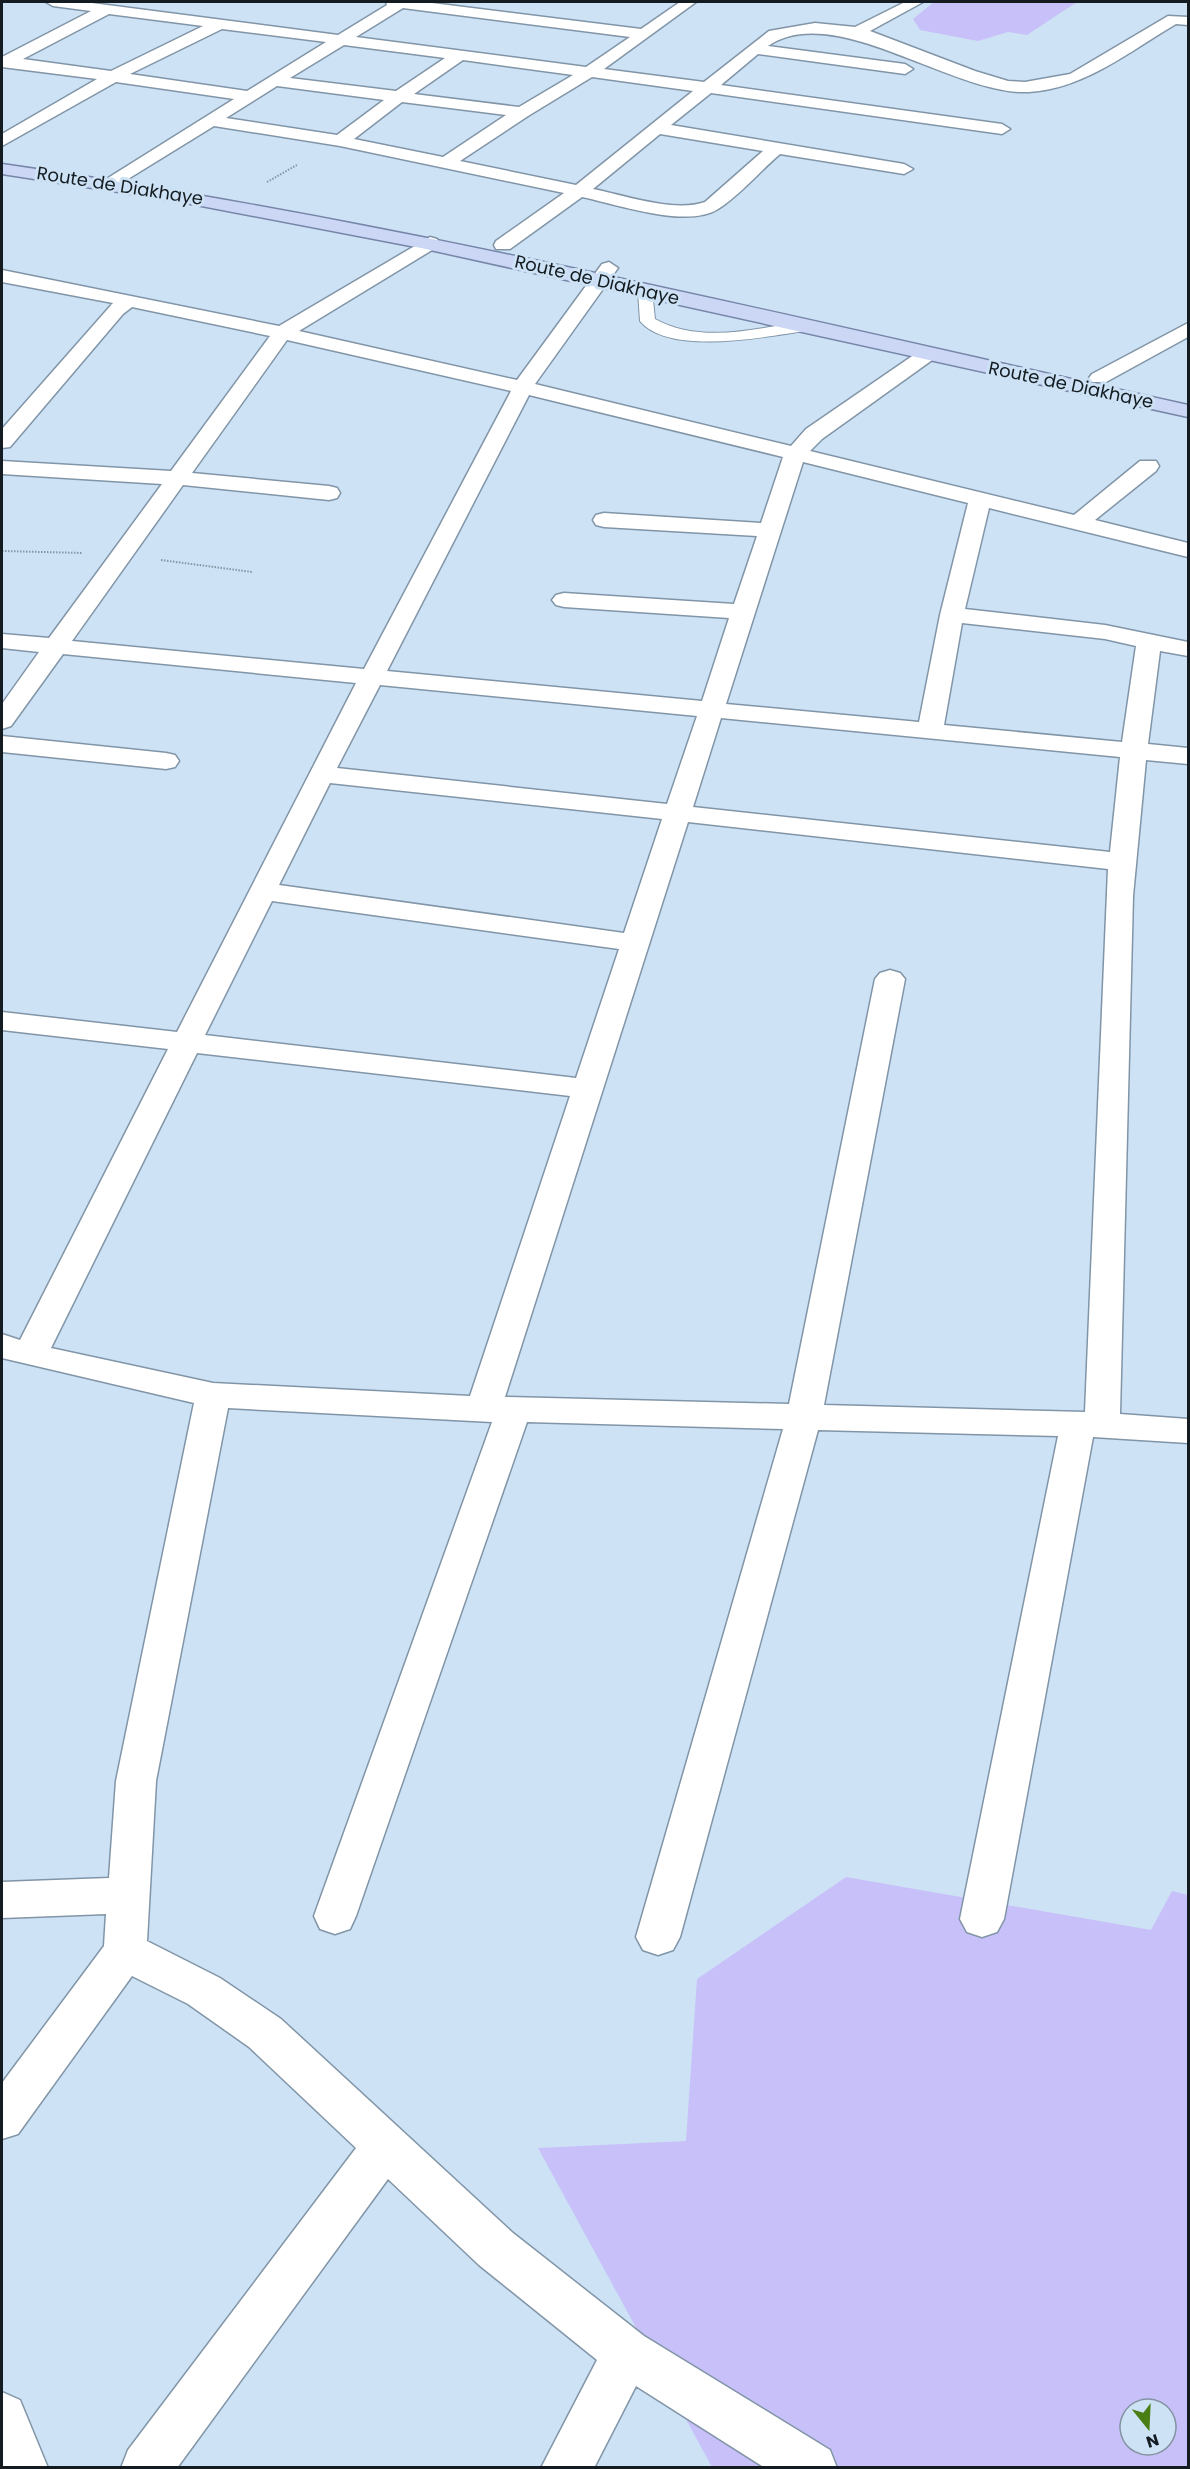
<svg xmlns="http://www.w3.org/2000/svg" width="1190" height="2469" viewBox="0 0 1190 2469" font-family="Poppins,sans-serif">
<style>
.green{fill:#c8c0f9;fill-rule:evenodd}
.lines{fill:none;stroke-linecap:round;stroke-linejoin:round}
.service-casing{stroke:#8195a7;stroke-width:2}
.minor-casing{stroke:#8195a7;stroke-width:3}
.primary-casing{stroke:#7685a8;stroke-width:3}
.path{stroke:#8696a4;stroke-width:2;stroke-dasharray:1.5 1.5;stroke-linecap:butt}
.service{fill:#fff;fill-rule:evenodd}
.minor{fill:#fff;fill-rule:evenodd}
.primary{fill:#ccd7f6;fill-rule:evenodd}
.labels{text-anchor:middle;stroke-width:6;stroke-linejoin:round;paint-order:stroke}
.far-street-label{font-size:18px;fill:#141c22;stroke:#cde2f5}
</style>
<rect width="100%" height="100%" fill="#cde2f5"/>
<g class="green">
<path d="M934 2H1077L1027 35 1008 32 978 41 920 30 913 19Z"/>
<path d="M846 1877 1151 1930 1172 1891 1188 1895V2467H712L538 2148 686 2141 697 1979ZM1130 2409H1166V2445H1130Z"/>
</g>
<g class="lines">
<g class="service-casing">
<path id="service" d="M645 287 652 291 655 319C700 344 756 329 804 321L812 326 804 331C765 337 669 356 640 321L638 291Z"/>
</g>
<g class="minor-casing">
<g id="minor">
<path d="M46 2H84L338 35 387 5 386 2H424L641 29 680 2H696L604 69 704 82 769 31 815 23 855 27 905 2H923L870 31 975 71 1008 81 1025 82 1070 74 1168 16 1188 17V25L1176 24C1130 51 1084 89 1029 92 954 96 834 0 768 46L905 64 913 69 905 74 758 54 721 85 1002 124 1010 129 1002 134 711 93 671 125 904 164 913 169 904 174 780 154C760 171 740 195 718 209 687 229 616 204 582 197L510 249H496L494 245 496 241 564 193 340 146 214 126 115 187H103L100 183 234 99 116 82 2 146V134L97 79 2 67V57L91 11 53 6ZM403 8 630 37 586 67 356 37ZM109 14 203 26 111 71 23 59ZM222 29 326 42 247 91 130 74ZM344 45 445 58 396 91 290 78ZM463 60 573 75 519 107 414 94ZM592 77 693 91 576 185 460 161 528 116ZM277 86 384 100 337 135 226 118ZM402 102 506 115 443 157 354 139ZM660 134 763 151 705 202C674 213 624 195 593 189Z"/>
<path d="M430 237 437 239 439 243 437 247 299 331 517 380 602 264 609 262 618 268 535 384 791 446 806 429 921 350H935L938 354 935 358 822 439 810 451 1074 515 1140 461H1156L1159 466 1156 471 1095 520 1188 543V557L989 508 965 609 1105 625 1188 642V656L1160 651 1148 744 1188 748V764L1146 760 1133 896 1120 1414 1188 1419V1443L1093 1437 1004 1919 997 1932 982 1937 967 1932 960 1919 1058 1436 818 1430 680 1937 673 1950 658 1955 643 1950 636 1937 783 1429 527 1422 356 1916 350 1929 335 1934 320 1929 314 1916 492 1422 228 1408 156 1781 147 1941 220 1978 281 2019 513 2233 644 2336 830 2450 837 2468H765L636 2386 594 2468H541L597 2360 479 2265 388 2179 177 2468H121L128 2450 356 2148 249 2047 188 2004 132 1976 18 2134 2 2139V2083L104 1946 106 1914 2 1918V1882L109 1878 116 1781 194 1403 2 1358V1334L20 1340 168 1049 2 1030V1012L177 1032 356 683 63 654 11 726 2 729V704L39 652 2 648V634L49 638 162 484 2 474V461L171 471 270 336 132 307 123 314 10 447 2 448V429L113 303 2 282V270L279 326ZM287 340 511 391 364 669 72 641 183 485 329 500 337 498 340 493 337 488 329 486 192 473ZM529 395 783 457 761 523 604 513 596 515 593 520 596 525 604 527 757 536 734 604 564 593 556 595 552 600 556 605 564 607 729 618 702 701 387 671ZM803 462 968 503 940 615 919 722 726 704ZM962 623 1105 639 1136 646 1122 742 944 725ZM380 685 697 716 667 804 337 768ZM721 718 1120 757 1110 852 693 807ZM330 783 662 819 624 933 279 885ZM688 822 1108 869 1085 1412 824 1405 905 979 900 973 890 970 880 973 875 979 789 1404 505 1397ZM272 901 619 949 576 1078 205 1035ZM197 1053 570 1096 470 1396 213 1383 51 1348Z"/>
<path d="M1188 323V337L1106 382H1092L1089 378 1092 374Z"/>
<path d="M2 736 166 753 175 755 179 761 175 767 166 769 2 752Z"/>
<path d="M2 2392 20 2400 48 2468H2Z"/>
</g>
</g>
<g class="primary-casing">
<path id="primary" d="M2 164C401 221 794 318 1188 405V417L421 248 170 200 2 174Z"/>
</g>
<g class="path">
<path d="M267 182 297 165"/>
<path d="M2 551 82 553"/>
<path d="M161 560 252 572"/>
</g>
<use href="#service" class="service"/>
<use href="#minor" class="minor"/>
<use href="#primary" class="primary"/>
</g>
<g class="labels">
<g class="far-street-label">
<text transform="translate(120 186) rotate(9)" y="6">Route de Diakhaye</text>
<text transform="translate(597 280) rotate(13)" y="6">Route de Diakhaye</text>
<text transform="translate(1071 385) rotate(12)" y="6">Route de Diakhaye</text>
</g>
</g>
<rect width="1190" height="2469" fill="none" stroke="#141c22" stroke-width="6"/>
<g transform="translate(1148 2427) rotate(162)"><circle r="28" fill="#cde2f5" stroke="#8393a1" stroke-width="1.5"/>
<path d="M0-4.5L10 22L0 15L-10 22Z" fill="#487e13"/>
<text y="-9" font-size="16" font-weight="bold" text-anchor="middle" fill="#141c22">N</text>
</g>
</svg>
